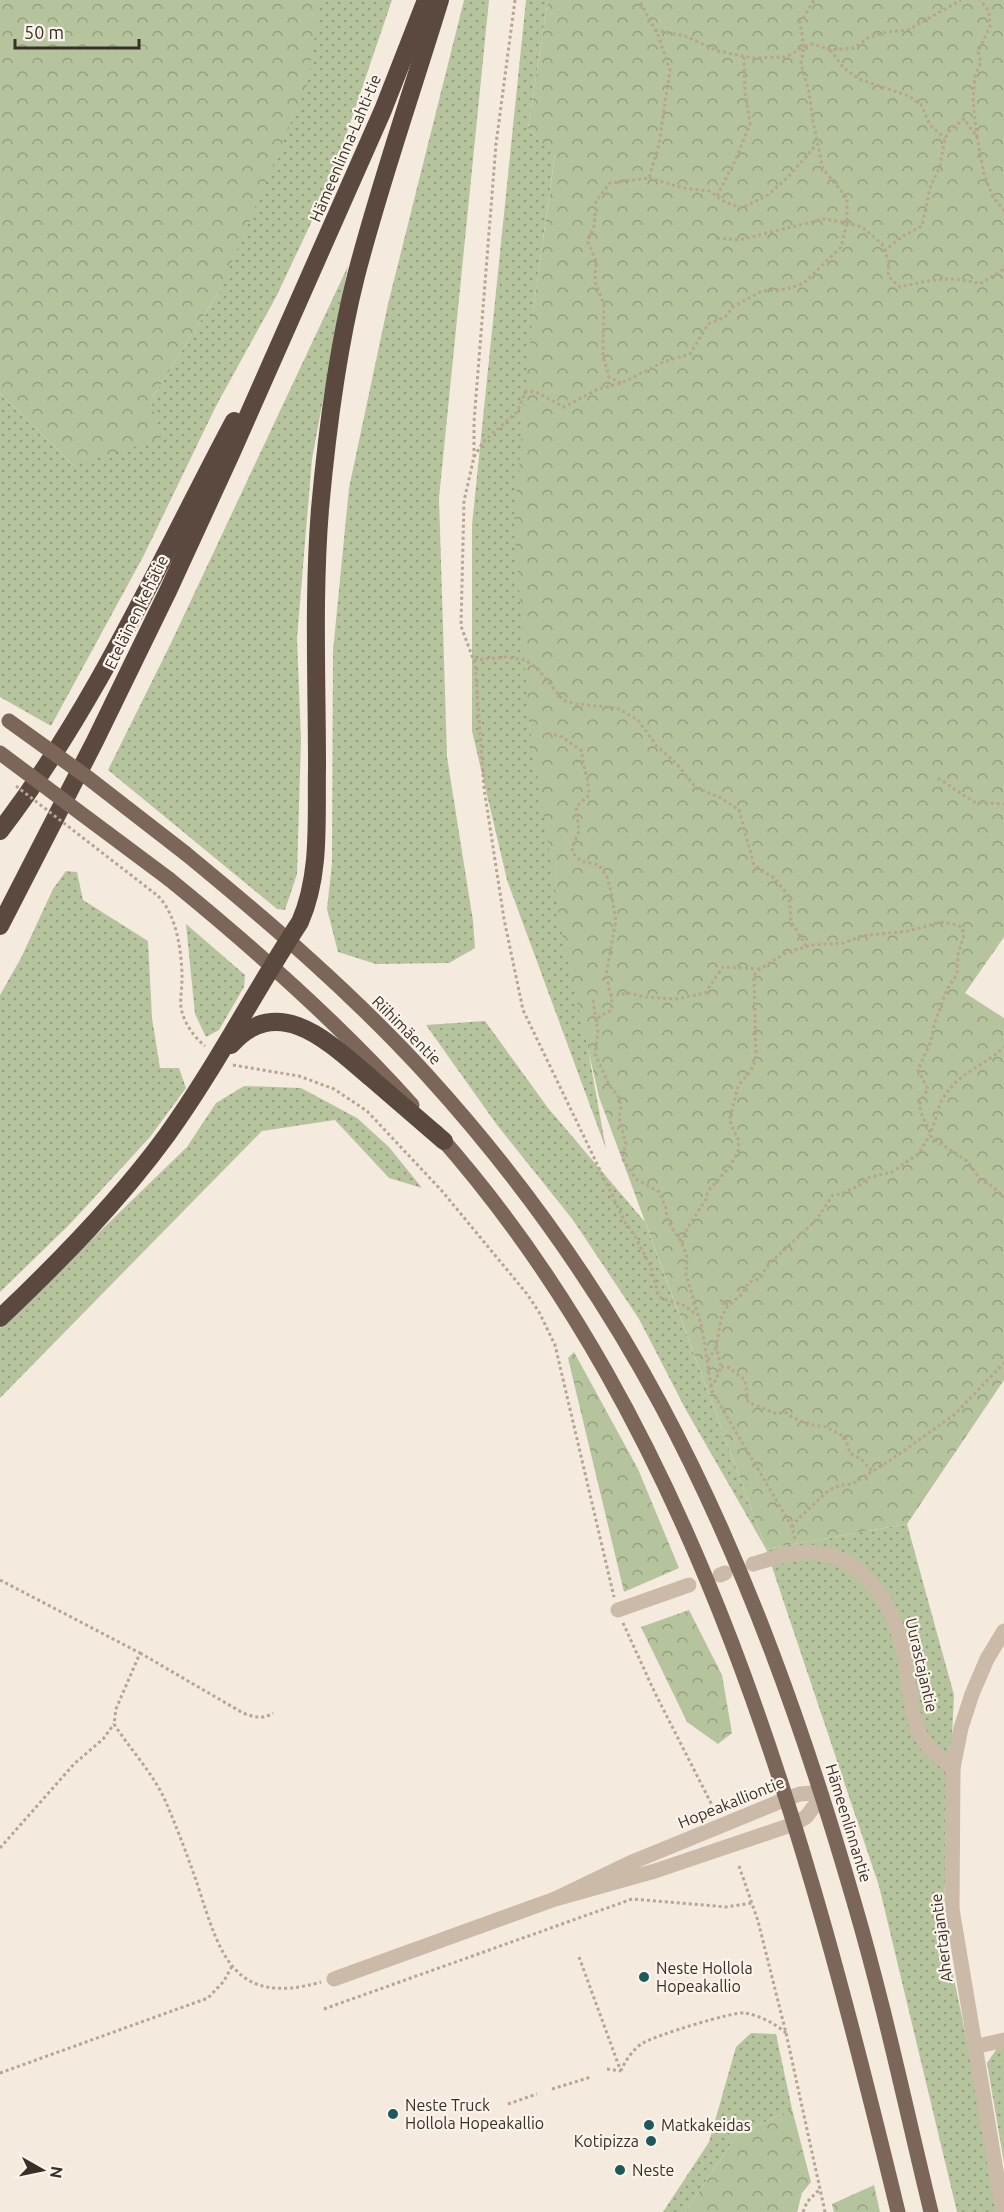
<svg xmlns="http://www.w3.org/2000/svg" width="1004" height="2212" viewBox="0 0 1004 2212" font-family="Ubuntu,sans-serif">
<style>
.grass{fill:url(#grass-dots)}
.forest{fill:url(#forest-crowns)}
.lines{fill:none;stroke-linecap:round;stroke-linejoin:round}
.path{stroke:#b8a493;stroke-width:3;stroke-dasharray:3 3;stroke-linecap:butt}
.street{stroke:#ccbaa9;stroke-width:15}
.primary{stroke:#7c665a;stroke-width:15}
.highway{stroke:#5b4940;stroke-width:18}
.path-bridge{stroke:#b8a493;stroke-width:3;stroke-dasharray:3 3;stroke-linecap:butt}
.primary-bridge{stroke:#7c665a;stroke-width:15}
.poi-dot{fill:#1d585d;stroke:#fbf4eb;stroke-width:2}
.labels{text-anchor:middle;stroke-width:4.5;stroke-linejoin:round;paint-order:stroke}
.street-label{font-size:16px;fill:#392f29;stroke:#fbf4eb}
.poi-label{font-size:16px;fill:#392f29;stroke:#fbf4eb;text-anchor:start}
</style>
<defs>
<pattern id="grass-dots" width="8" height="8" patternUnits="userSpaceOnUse" patternTransform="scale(1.5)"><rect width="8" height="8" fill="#b6c49d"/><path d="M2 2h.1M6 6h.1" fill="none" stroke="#95a080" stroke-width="1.8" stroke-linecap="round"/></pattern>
<pattern id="forest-crowns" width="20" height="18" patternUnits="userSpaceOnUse" patternTransform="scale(1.5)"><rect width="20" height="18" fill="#b6c49d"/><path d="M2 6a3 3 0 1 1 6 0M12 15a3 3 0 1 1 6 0" fill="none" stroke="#95a080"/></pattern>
</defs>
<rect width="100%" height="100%" fill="#f4eade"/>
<g class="grass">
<path d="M320 0H392L329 185 276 297 216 406 144 555 51 726 0 697V393L73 465 151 400 220 290Z"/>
<path d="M464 0H489L439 498 447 757 473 921 475 948 449 963 376 964 338 952 327 909 332 863 333 651 349 488 388 304Z"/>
<path d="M526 0H548L528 128 555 154 533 311 529 722 606 1149 507 880 472 731V525Z"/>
<path d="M348 266 312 459 297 638 301 740 297 874 285 910 277 909 108 770 171 643Z"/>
<path d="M66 871 77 872 83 900 148 941 152 1018 160 1068H179L186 1088 150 1137 70 1224 0 1292V995L21 958 53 889Z"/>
<path d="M186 924 245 975 244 987 219 1030 206 1037 195 1014Z"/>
<path d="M485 1021 548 1108 645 1222 766 1549 907 1524 954 1695 943 1925 1002 2212H957L879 1886 766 1549 686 1410 639 1319 573 1220 497 1125 426 1025Z"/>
<path d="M244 1086 301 1088 357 1118 389 1147 422 1188 389 1178 335 1120 262 1131 0 1398V1328L187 1147 216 1103Z"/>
<path d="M751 2033 776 2034 792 2109 737 2135 685 2212H663L709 2142 736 2047Z"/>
<path d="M1004 2045V2163L987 2063 998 2047Z"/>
</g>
<g class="forest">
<path d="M0 0H321L307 85 220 290 151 400 161 439 73 465 0 393Z"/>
<path d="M548 0H1004V937L965 993 1004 1018V1380L907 1524 766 1549 599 1097 563 940 529 722 514 522 533 311 555 155 528 128Z"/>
<path d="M574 1352 638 1469 679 1568 624 1592 568 1358Z"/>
<path d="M689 1610 722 1675 732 1733 718 1744 687 1722 641 1627Z"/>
<path d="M792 2109 811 2182 802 2193 797 2212H685L737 2135Z"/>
<path d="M874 2185 880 2212H834L832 2204Z"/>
</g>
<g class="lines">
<g class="path">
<path d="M515 0 496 144 474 422V457L464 501 461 626 475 664 484 788 504 919 523 1010 625 1222 635 1236 651 1267 658 1294 662 1299 682 1304 697 1315"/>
<path d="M655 30 685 36 718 51 752 58 786 57 804 47 800 23 814 0"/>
<path d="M830 50 844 68 859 79 909 96 921 105 930 125 945 138"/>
<path d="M977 137 973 101 975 76 981 62 978 52 990 26 989 11 980 0"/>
<path d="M649 178 683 188 709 191 725 202 742 208 768 195 788 177 817 144"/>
<path d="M717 196 735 161 750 124 745 93 744 56"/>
<path d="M717 238 739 240 824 219 847 223 862 227 882 244 889 262 888 276 900 287C930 280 950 275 980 284L1004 269"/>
<path d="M884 251 903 236 922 226 930 188 940 166 945 138 951 129 964 119 977 137 984 174 992 195 1004 211"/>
<path d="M621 383 609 377 603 356 604 304 595 282 596 261 588 242 594 226 596 201 610 183 649 178 659 144 670 70 658 35 639 0"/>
<path d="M474 457 483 442 517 412 526 391 536 392 564 407 598 389 622 383 663 362 690 354 708 324 725 317 733 307 762 291 787 289 804 283 841 247 847 223V198L823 169 813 121 809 92 801 64 804 47 813 44 830 50 854 48 869 37 887 32 908 30 961 0"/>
<path d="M474 660 505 657 525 660 537 668 563 700 576 704 617 708 638 720 656 745 677 764 696 788 721 798 739 810 754 865 774 878 789 896 791 921 807 947"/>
<path d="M548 733 562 737 582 751C582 766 589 779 589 795L576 807 579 831 572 848 573 853 581 861 599 865 607 877 611 892 616 920 606 975 612 1001V1010L601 1015 596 1022"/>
<path d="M938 778 974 802 1004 804"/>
<path d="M158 896C177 915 182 953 182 979 182 988 180 998 181 1007 183 1022 194 1037 205 1046"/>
<path d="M610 996 630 993 644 997 676 999 705 993 723 967 760 969"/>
<path d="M593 1000 598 1032 595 1054 609 1085 618 1096 621 1106 619 1118 626 1144 622 1158 636 1179 659 1192 666 1208 667 1220 682 1243 687 1257 686 1274 702 1328 711 1385"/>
<path d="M233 1065 299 1076 334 1089 367 1111 442 1191 527 1294 539 1312 555 1345 614 1597"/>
<path d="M931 1131C936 1121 937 1109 942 1100 956 1074 984 1066 1004 1047"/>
<path d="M682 1243 687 1229 706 1199 708 1191 729 1168 738 1152 739 1141 731 1125 730 1118 738 1086 750 1072 756 1060 754 975 760 969 787 952 812 945 844 943 861 936 908 931 941 922 958 925 962 928 964 935 958 955 957 974 947 989 934 1025 931 1041 918 1070 928 1089C926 1093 921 1099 920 1103 919 1115 930 1128 932 1138L967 1161 981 1180 992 1186 1004 1197"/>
<path d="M720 1300 729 1305"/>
<path d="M708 1360 716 1348"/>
<path d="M721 1367H728L745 1380 748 1402 777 1414 785 1412 793 1418 813 1425 826 1427 845 1437 850 1453 862 1460 872 1471"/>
<path d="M792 1527 798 1519 829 1490 841 1485 852 1484 892 1459 954 1415 1004 1363"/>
<path d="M795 1539 792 1527 712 1391 711 1386 716 1380 721 1367 716 1346 722 1316 727 1307 741 1295 749 1282 759 1279 769 1264 816 1220 833 1195 841 1194 862 1184 867 1178 892 1172 918 1154 930 1135"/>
<path d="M0 1580 140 1653 116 1709 114 1724C130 1749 152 1772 165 1800 177 1828 188 1857 198 1886 220 1955 234 2007 321 1982"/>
<path d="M623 1623 655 1693 715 1811"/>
<path d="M140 1653 243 1713C254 1717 263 1720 273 1713"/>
<path d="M0 1848 74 1764 103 1739 114 1724"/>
<path d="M739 1866 758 1921 786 2033 825 2212"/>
<path d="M579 1957 620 2069"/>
<path d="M324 2009 632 1899 726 1907 752 1903"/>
<path d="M607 2069 621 2071"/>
<path d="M621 2071C624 2062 634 2048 643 2043 654 2036 734 2011 745 2013 759 2015 776 2024 786 2033"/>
<path d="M0 2073 208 1998 224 1981 232 1966"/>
<path d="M552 2089 591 2077"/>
<path d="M508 2104 537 2094"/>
<path d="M803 2212 807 2202 820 2189"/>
</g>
<g class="street">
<path d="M753 1564C767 1560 782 1555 797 1553 854 1546 888 1594 901 1642 910 1672 907 1708 921 1736 928 1750 942 1759 953 1768"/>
<path d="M720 1575 725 1573"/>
<path d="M618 1610 689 1585"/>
<path d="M812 1793 822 1796 806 1817 794 1824 655 1871 555 1899 630 1863 786 1799 800 1794Z"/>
<path d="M334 1979 555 1899"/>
<path d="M974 2047 1004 2040"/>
<path d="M1003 2212 952 1909 953 1768 961 1728 972 1694 987 1659 1004 1631"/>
</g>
<g class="primary">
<path d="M185 853C269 922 352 993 426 1074 517 1174 597 1286 661 1405 745 1562 805 1732 854 1902 884 2004 906 2109 931 2212"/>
<path d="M169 879C255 949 339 1023 412 1105"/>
<path d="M436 1132C699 1427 807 1837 898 2212"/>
</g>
<g class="highway">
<path d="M0 831C96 706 160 560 234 421"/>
<path d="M0 926 95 741 168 591 231 454 383 110 426 0"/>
<path d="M231 1045C279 991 331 1044 371 1078 395 1099 420 1120 444 1141"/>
<path d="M0 1318C59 1262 119 1201 167 1135 216 1067 254 992 300 922 321 874 316 820 317 768 317 682 313 595 320 509 327 431 337 351 356 276 380 183 412 92 440 0"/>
</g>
<path class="path-bridge" d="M16 786 158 896"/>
<g class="primary-bridge">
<path d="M9 721 87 777 185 853"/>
<path d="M0 753 169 879"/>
</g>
</g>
<g class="poi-dot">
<circle cx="644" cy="1977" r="6"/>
<circle cx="393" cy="2114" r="6"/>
<circle cx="649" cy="2125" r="6"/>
<circle cx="651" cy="2141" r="6"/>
<circle cx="620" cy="2170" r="6"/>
</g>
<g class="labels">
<g class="street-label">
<text transform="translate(345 148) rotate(-67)" y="6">Hämeenlinna-Lahti-tie</text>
<text transform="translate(136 612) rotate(-64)" y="6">Eteläinen kehätie</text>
<text transform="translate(407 1030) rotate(45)" y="6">Riihimäentie</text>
<text transform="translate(922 1665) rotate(77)" y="6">Uurastajantie</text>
<text transform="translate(731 1802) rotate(-22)" y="6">Hopeakalliontie</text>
<text transform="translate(849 1823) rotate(73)" y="6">Hämeenlinnantie</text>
<text transform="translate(941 1938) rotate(-97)" y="6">Ahertajantie</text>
</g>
<g class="poi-label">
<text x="656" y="1974">Neste Hollola<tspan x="656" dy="18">Hopeakallio</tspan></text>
<text x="405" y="2111">Neste Truck<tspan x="405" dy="18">Hollola Hopeakallio</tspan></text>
<text x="661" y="2131">Matkakeidas</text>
<text x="639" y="2147" text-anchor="end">Kotipizza</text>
<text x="632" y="2176">Neste</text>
</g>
</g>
<g transform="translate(42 2170) rotate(99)" stroke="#fbf4eb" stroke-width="4.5" paint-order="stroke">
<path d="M0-4.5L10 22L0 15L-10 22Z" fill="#392f29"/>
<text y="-9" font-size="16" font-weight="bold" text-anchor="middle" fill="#392f29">N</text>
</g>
<path d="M15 39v9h124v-9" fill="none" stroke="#392f29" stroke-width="3"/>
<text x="24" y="39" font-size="18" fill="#392f29" stroke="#fbf4eb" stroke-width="4.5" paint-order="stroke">50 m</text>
</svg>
